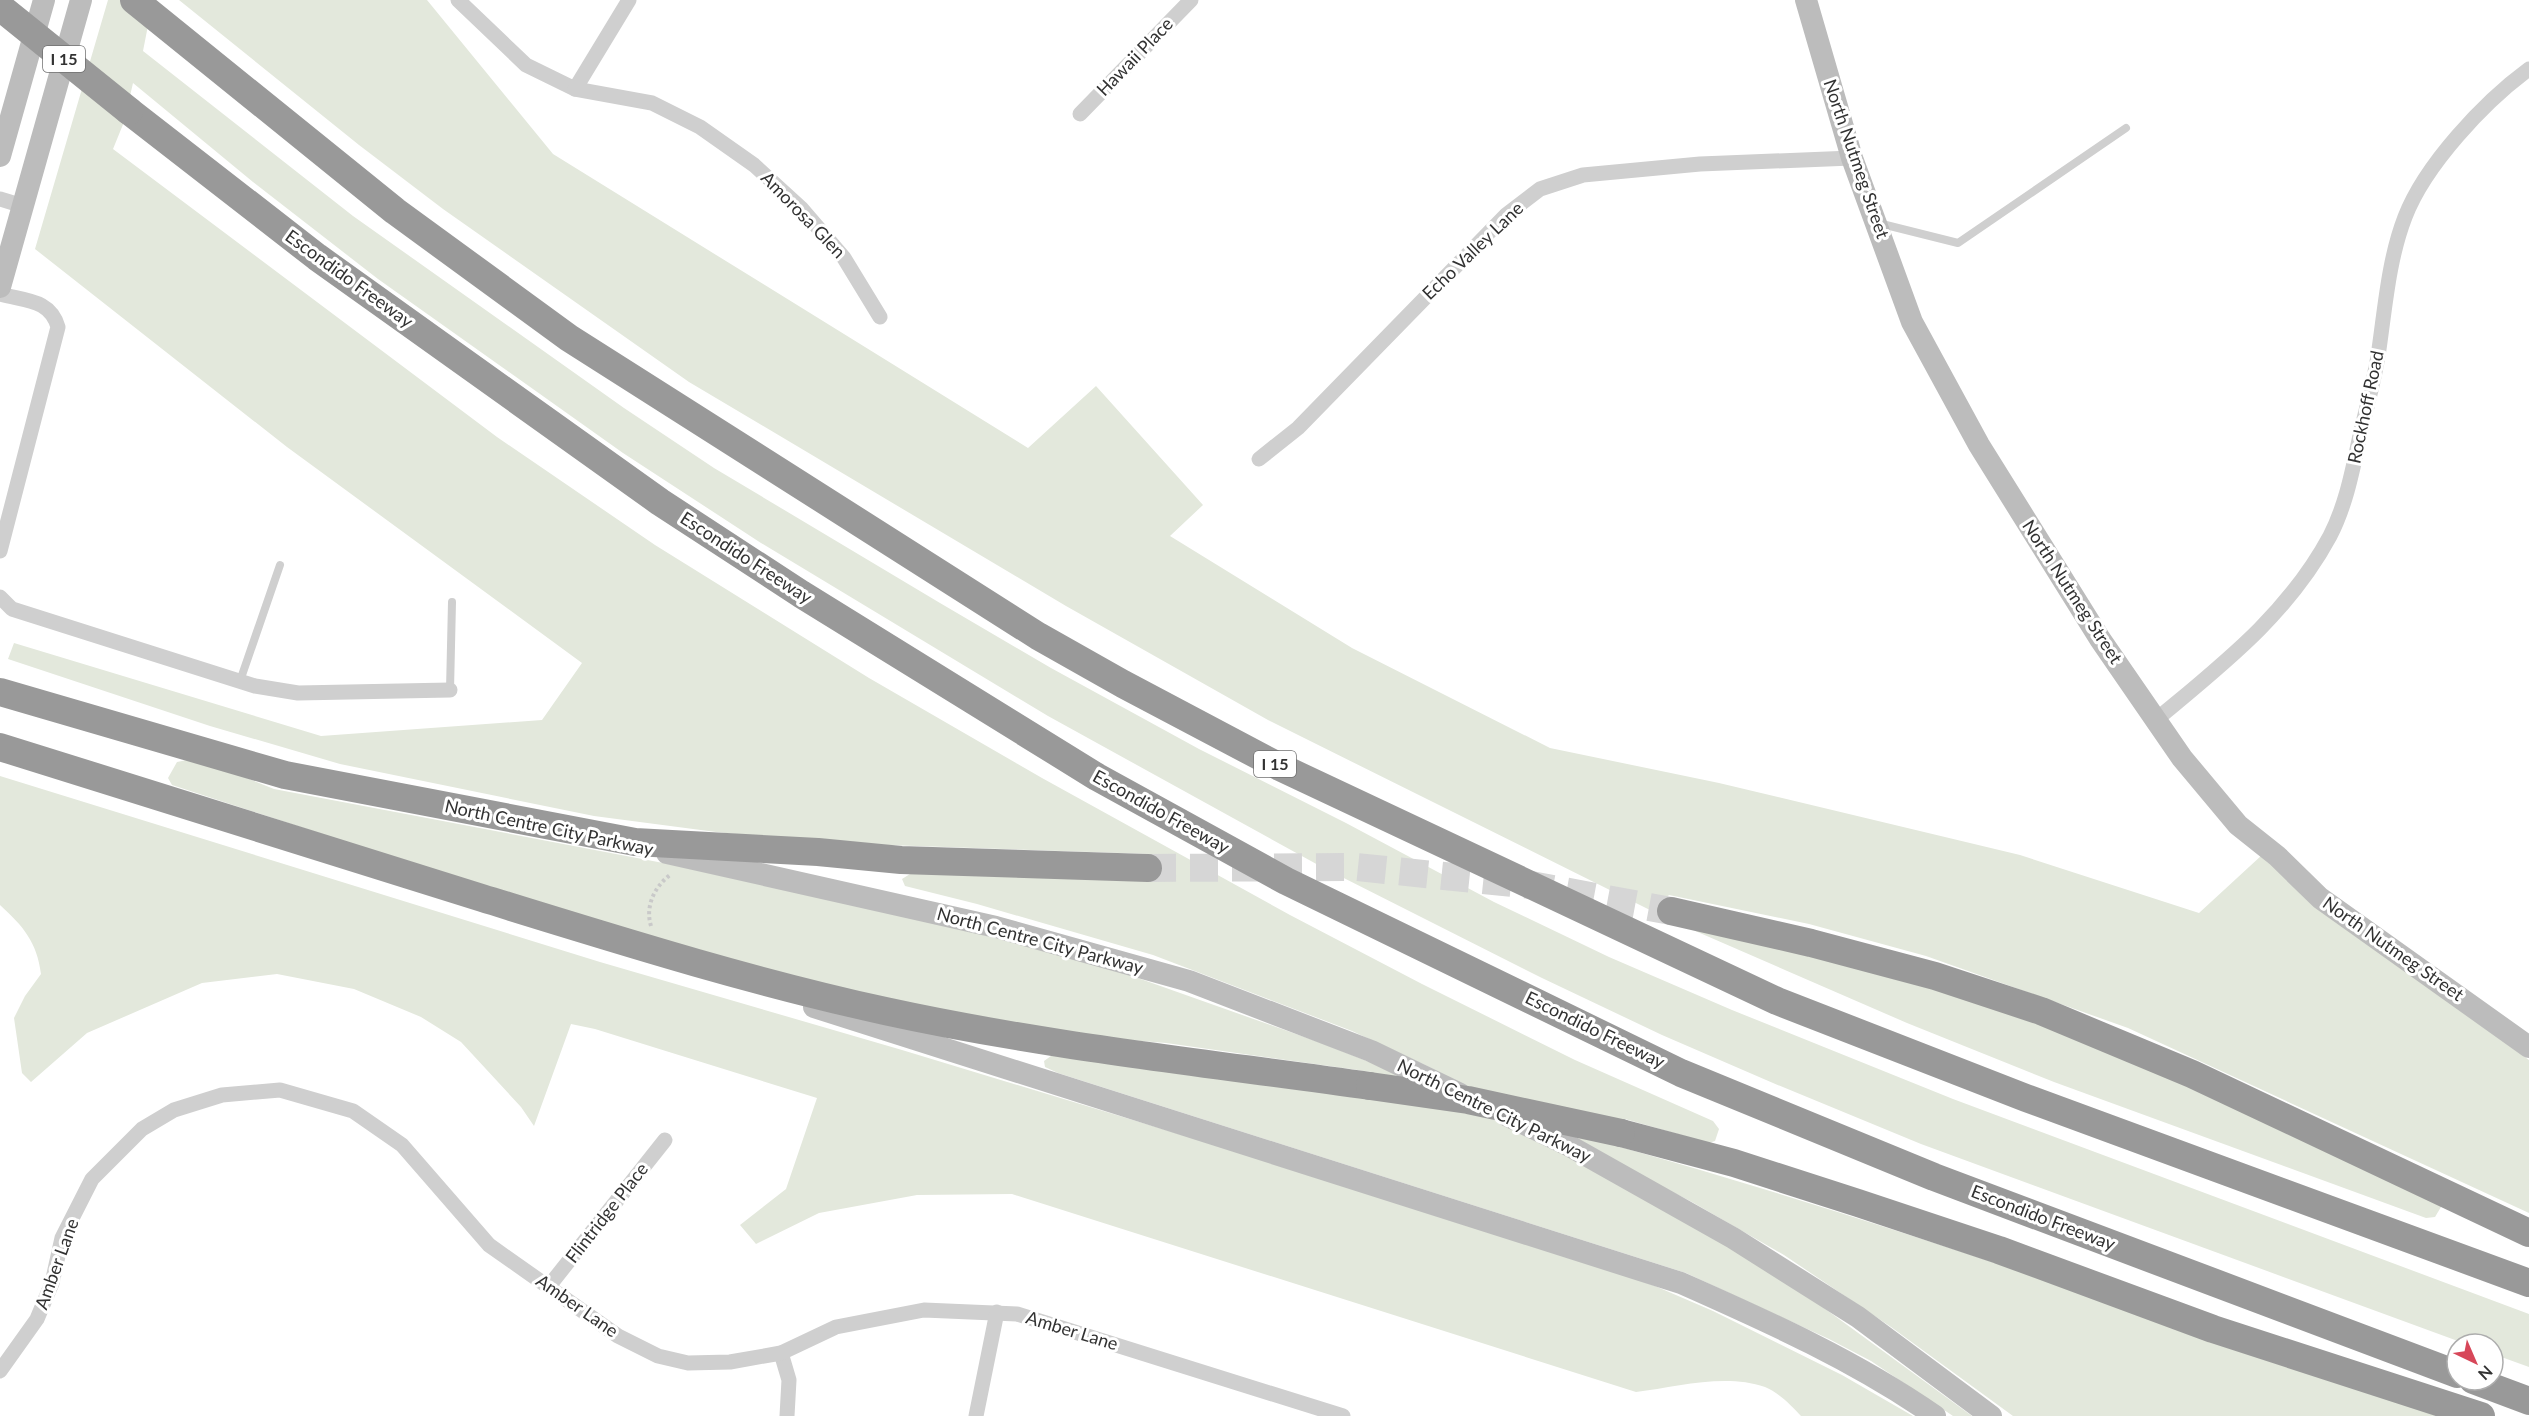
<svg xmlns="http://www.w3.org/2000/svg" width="2529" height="1416" viewBox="0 0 2529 1416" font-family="Lato,sans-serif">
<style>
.green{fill:#e3e8dc}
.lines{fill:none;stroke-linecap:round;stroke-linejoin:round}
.highway-tunnel{stroke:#d6d6d6;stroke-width:28;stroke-dasharray:28 14;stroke-linecap:butt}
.path{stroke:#c9c9c9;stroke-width:4;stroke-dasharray:3 3;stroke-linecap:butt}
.lane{stroke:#cfcfcf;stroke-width:8}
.street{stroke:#cfcfcf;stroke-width:15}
.secondary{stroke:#bcbcbc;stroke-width:22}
.highway{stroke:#999;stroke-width:28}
.highway-bridge{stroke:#999;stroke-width:28}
.labels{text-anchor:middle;stroke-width:6;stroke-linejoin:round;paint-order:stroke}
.shield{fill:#fff;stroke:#707070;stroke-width:1.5}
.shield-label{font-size:16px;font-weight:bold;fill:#323232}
.street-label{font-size:18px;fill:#323232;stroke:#fff}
</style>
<rect width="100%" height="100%" fill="#fff"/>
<g class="green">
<path d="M108 0H153L143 51 353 216 624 408 714 468 940 603 1051 668 1199 749 1346 823 1494 902 1609 957 1732 1010 1953 1099 2529 1314V1367L2493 1354V1344H2466L1921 1144 1773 1083 1662 1035 1542 978 1320 866 1048 716 761 543 623 453 378 279 253 182 133 83 124 122 113 149 497 437 655 545 869 678 1042 778 1290 915 1422 984 1575 1060 1713 1121 1719 1129 1715 1141 1709 1143 1625 1119 1617 1146C1894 1224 2165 1320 2437 1416H2013L1891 1327 1784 1255 1692 1202 1423 1064 1352 1031 1153 955 977 904 905 886 902 879 910 874 973 873 1159 881 1150 854 829 843 716 832 594 816 340 764 210 726 8 659 14 643 321 736 542 720 582 663 287 447 35 249Z"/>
<path d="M179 0H427L553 154 1028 448 1096 386 1203 505 1170 536 1352 648 1550 748 1719 783 2020 855 2199 913 2262 855 2365 940 2529 1060V1213L2128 1028 1926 956 1809 924 1669 895 1664 900 1674 922 1268 720 1066 606 689 382 443 209 359 145Z"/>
<path d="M187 760 237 774 274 789 758 881 862 904 1104 966 1324 1044 1382 1067 1564 1153 1684 1219 1802 1292 1972 1416H1953L1871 1361 1829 1339 1686 1273 1058 1073 1045 1067 1044 1061 1051 1056H1068L1372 1072 1166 1043 1055 1034 860 996 663 942 398 859 172 785 168 778 177 762Z"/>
<path d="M0 776 600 962 902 1050 1486 1227 1655 1286 1713 1311 1842 1375 1913 1416H1801C1792 1406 1778 1392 1765 1387 1725 1373 1676 1387 1636 1392L1012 1194 917 1195 819 1213 756 1244 740 1225 786 1189 817 1098 595 1029 571 1024 534 1126 521 1107 461 1042 421 1017 354 989 277 974 202 983 87 1033 31 1082 22 1073 14 1018 25 996 41 974C37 942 23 926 0 905Z"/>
<path d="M1693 930 1752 940 2039 1018 2439 1201 2441 1207 2435 1217 2426 1218 2054 1082 1907 1023Z"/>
</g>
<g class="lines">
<path class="highway-tunnel" d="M1148 868 1357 867 1531 885 1671 911"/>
<path class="path" d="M651 926C645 907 654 887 670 875"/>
<g class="lane">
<path d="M1878 223 1958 243 2126 128"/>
<path d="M240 681 280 565"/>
<path d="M450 690 452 602"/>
</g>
<g class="street">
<path d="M458 0 526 65 575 89 652 103 700 127 754 165 801 208 844 258 880 317"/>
<path d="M575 89 629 0"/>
<path d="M1080 114 1191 0"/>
<path d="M0 199 23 206"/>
<path d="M0 294C25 301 50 299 58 327L0 551"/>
<path d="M1259 459 1298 428 1506 215 1540 189 1583 175 1700 164 1852 158"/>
<path d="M0 597 12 609 255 686 298 693 450 690"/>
<path d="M2157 719C2223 664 2288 614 2330 536 2347 503 2353 467 2361 431 2367 406 2374 381 2378 356 2385 310 2388 261 2405 217 2425 165 2484 102 2529 69"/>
<path d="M549 1286 665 1140"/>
<path d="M781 1353 789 1380 787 1416"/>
<path d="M0 1371 37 1319 52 1283 62 1238 92 1179 142 1129 174 1110 222 1095 280 1090 353 1111 402 1145 489 1245 618 1336 658 1356 688 1363 730 1362 781 1353 836 1327 924 1310 1017 1314 1343 1416"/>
<path d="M976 1416 997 1312"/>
</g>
<g class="secondary">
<path d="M1806 0 1852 158 1912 322 1979 445 2100 639 2182 758 2238 825 2277 856 2320 898 2529 1047"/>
<path d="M0 156 44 0"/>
<path d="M0 287 81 0"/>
<path d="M667 853 996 927 1189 981 1371 1051 1460 1094"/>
<path d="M814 1007 1681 1283C1769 1322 1856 1361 1935 1416"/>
<path d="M1506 1115 1566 1144 1733 1238 1858 1317 1991 1416"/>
</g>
<g class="highway">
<path d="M134 0 395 211 569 338 1038 636 1123 684 1280 767 1777 1001 2026 1098 2529 1283"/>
<path d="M129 111 317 257 660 502 801 594 1097 777 1286 881 1681 1073 1934 1177 2457 1374"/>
<path d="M0 692 285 775 635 842 818 852 901 860 1148 868"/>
<path d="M0 747C160 798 321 848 482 898 615 939 748 981 885 1011 1045 1046 1208 1063 1370 1086"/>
<path d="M1671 911 1811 943 1935 976 2041 1011 2192 1074 2529 1233"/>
<path d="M1621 1133 1734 1163 1858 1203 1999 1250 2213 1329 2481 1416"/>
<path d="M2473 1380 2529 1401"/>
</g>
<g class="highway-bridge">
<path d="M0 7 129 111"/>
<path d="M1370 1086 1468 1100 1621 1133"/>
</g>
</g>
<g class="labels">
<g class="shield">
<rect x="43" y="46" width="42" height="26" rx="4.5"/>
<rect x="1254" y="751" width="42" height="26" rx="4.5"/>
</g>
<g class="shield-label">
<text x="64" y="65">I 15</text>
<text x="1275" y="770">I 15</text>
</g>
<g class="street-label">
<text transform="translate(1135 57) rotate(-46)" y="6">Hawaii Place</text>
<text transform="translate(1856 159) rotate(71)" y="6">North Nutmeg Street</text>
<text transform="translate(803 215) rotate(46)" y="6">Amorosa Glen</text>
<text transform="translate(1473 251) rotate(-44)" y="6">Echo Valley Lane</text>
<text transform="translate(349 279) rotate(36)" y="6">Escondido Freeway</text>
<text transform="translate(2366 407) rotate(-78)" y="6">Rockhoff Road</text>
<text transform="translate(746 558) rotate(33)" y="6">Escondido Freeway</text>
<text transform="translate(2072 592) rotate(57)" y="6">North Nutmeg Street</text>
<text transform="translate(1161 812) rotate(29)" y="6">Escondido Freeway</text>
<text transform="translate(549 828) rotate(12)" y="6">North Centre City Parkway</text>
<text transform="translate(1040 941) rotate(15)" y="6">North Centre City Parkway</text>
<text transform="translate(2393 949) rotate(35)" y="6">North Nutmeg Street</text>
<text transform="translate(1595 1030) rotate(26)" y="6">Escondido Freeway</text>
<text transform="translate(1494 1111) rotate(26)" y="6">North Centre City Parkway</text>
<text transform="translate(607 1213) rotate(-52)" y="6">Flintridge Place</text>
<text transform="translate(2043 1218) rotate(21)" y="6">Escondido Freeway</text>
<text transform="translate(57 1264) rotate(-70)" y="6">Amber Lane</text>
<text transform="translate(577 1306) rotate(35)" y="6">Amber Lane</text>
<text transform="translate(1072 1331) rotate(17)" y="6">Amber Lane</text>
</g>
</g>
<g transform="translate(2475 1362) rotate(136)"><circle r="28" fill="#ffffff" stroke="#adadad" stroke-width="1.5"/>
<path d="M0-4.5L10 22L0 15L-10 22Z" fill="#d74759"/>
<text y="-9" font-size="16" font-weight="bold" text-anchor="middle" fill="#323232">N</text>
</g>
</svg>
